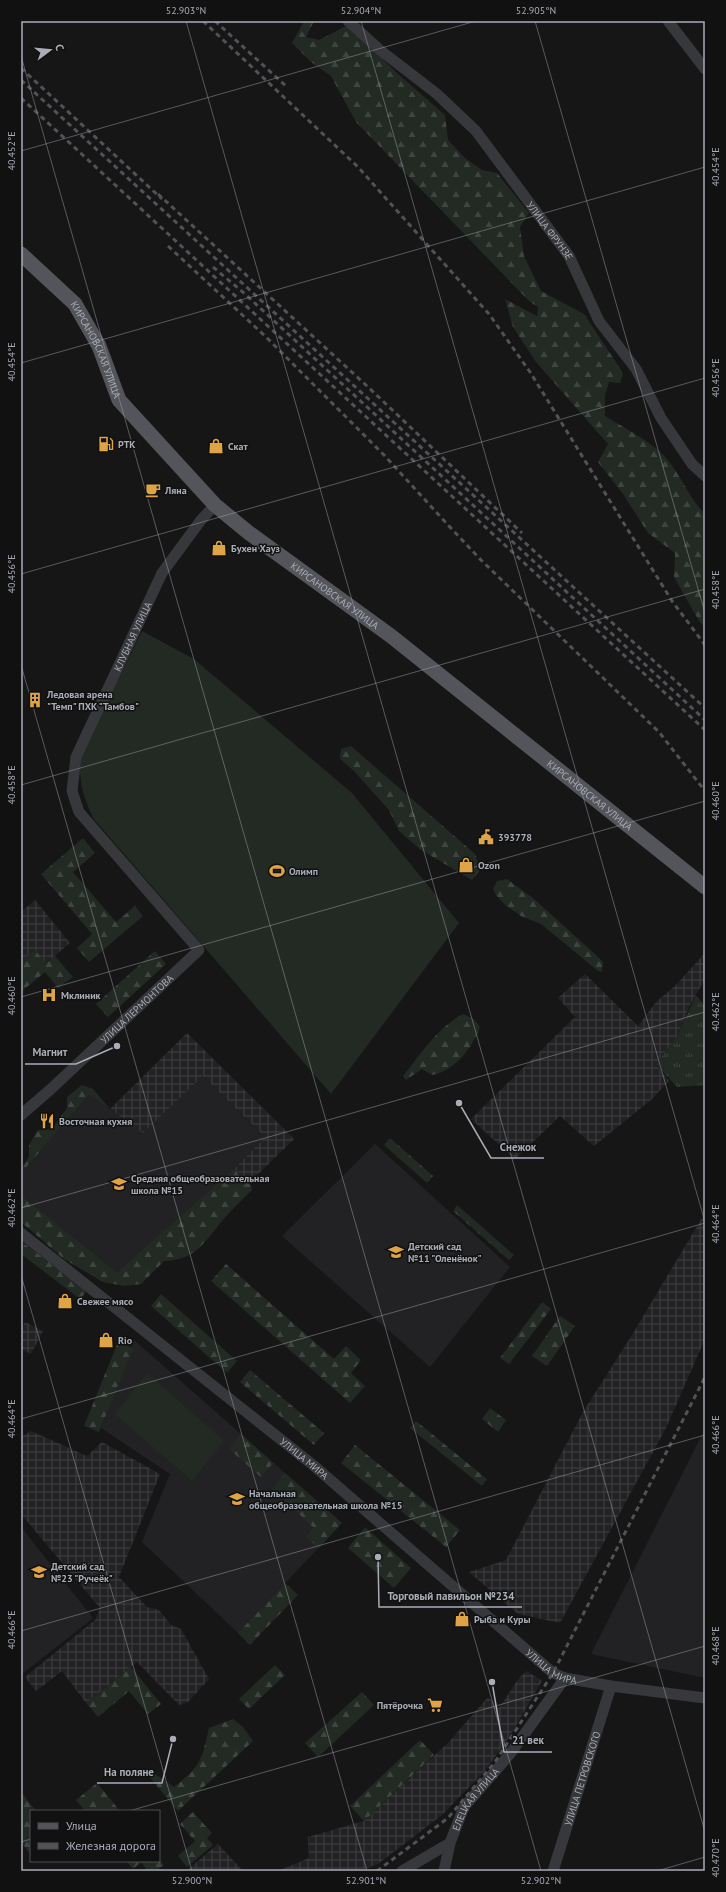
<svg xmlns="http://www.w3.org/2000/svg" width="726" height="1892" viewBox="0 0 726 1892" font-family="'PT Sans',sans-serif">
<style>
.built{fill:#222224}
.industrial{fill:url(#industrial-grid)}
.grass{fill:url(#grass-tufts)}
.forest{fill:url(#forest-firs)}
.pitch{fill:#222a23}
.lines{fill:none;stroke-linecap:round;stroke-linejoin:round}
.minor{stroke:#37383c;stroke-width:11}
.major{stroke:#53555a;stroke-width:15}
.rail{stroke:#505256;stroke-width:3;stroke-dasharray:5 4;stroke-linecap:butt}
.ticks{fill:none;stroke:#a9adb6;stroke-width:1;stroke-opacity:0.45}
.labels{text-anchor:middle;stroke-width:3;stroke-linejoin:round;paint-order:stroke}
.street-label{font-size:10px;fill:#a9adb6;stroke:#111112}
.poi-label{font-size:10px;font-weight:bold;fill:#a9adb6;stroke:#111112;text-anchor:start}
.leader{fill:none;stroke:#a9adb6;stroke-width:1.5}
.callout-dot{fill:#a9adb6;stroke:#111112;stroke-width:1.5}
.callout-label{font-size:11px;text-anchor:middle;font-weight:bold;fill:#a9adb6;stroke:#111112;stroke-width:3;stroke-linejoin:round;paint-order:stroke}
.neatline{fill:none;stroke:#a9adb6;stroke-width:1.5}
.ticks-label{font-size:10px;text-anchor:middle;fill:#a9adb6}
</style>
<defs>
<pattern id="industrial-grid" width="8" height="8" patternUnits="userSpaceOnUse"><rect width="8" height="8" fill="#222224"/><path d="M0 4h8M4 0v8" fill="none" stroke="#3f3f42"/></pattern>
<pattern id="grass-tufts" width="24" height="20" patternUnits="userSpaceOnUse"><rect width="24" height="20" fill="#222a23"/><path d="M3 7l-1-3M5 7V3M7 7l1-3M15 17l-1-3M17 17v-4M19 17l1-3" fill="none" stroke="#3f4641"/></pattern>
<pattern id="forest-firs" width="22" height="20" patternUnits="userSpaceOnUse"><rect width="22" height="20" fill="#222a23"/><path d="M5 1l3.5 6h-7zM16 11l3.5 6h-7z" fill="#3f4641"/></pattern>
</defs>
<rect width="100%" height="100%" fill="#161617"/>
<g class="built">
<path d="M203 1076 265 1137 230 1173 117 1272 21 1195V1173L89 1095 143 1132Z"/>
<path d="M375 1144 510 1267 430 1367 282 1236Z"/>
<path d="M134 1340 342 1523 238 1633 142 1542 170 1474 101 1428Z"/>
<path d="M705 1429V1678L591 1654Z"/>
<path d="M21 1527 93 1618 21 1675Z"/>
</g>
<g class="industrial">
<path d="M35 900 70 943 46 963 35 950 21 961V912Z"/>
<path d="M705 953V979L690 1005 676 1038 656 1064 669 1081 651 1100 594 1146 560 1116 515 1159 471 1119 575 1017 558 998 585 974 638 1026 656 1002 676 985Z"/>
<path d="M187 1033 294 1139 250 1182 234 1169 265 1137 203 1076 143 1133 110 1109Z"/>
<path d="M705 1213V1339L666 1428 560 1623 518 1614 469 1572 506 1560 583 1412 632 1335Z"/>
<path d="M25 1322 43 1331 31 1354 21 1349V1330Z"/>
<path d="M31 1431 87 1456 102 1442 160 1474 119 1577 147 1607 159 1610 171 1625 181 1629 209 1679 188 1702 179 1705 137 1662 86 1703 62 1671 36 1691 25 1677 95 1620 100 1608 21 1514V1437Z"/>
<path d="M527 1671 542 1681 510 1736 485 1771 442 1815 378 1864 360 1871H278L309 1858 308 1837 364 1821 449 1742 488 1697 499 1708 519 1678Z"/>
<path d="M218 1844 243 1871H186Z"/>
</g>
<path class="grass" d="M696 995 705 1006V1085L677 1087 656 1064 676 1038Z"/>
<g class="forest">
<path d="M304 21H314L306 37 319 40 348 25 398 74 445 115 448 140 465 158 482 170 497 173 529 213 520 227 524 256 541 291 584 314 623 373 620 383 609 382 605 395V416C621 426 655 444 666 458 681 475 689 498 705 514V627L699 621 674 577 675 553 648 533 623 494 598 462 608 444 536 362 513 327 505 299 537 316 538 307 529 301 356 122 331 76 311 62 292 43Z"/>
<path d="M351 746 475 854 480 870 472 880 421 850 399 831 389 810 354 771 340 759 341 749Z"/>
<path d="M83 838 95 853 73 872 116 922 135 906 143 916 89 962 77 948 92 934 41 874Z"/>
<path d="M507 879 534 899 595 954 603 962 602 972 598 971 541 924 521 916 505 905 496 895 493 889 497 881Z"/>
<path d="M35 950 46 963 55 956 73 977 58 988 45 972 21 992V961Z"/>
<path d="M155 951 166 964 108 1017 96 1004Z"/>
<path d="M463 1014 474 1019 480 1027C472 1048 455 1071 432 1075L422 1069 406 1080 403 1076C420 1055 439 1026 463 1014Z"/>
<path d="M82 1085 93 1089 110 1109 89 1095 21 1173V1169L29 1157V1145L38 1130 52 1129 67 1108V1097Z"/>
<path d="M390 1138 433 1176 427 1183 384 1145Z"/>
<path d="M234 1169 250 1182 252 1190C242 1200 231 1210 222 1221 204 1243 195 1260 164 1261L141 1284 124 1286 103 1282 64 1259 21 1222V1195L117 1272Z"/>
<path d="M457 1205 514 1255 509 1260 453 1211Z"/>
<path d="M21 1241 87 1291 80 1299 21 1254Z"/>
<path d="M226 1264 334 1359 346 1346 361 1360 351 1373 365 1386 350 1403 211 1281Z"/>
<path d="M161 1294 237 1361 227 1373 151 1306Z"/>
<path d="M542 1302 551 1309 509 1364 500 1358Z"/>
<path d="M560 1316 575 1326 547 1366 532 1356Z"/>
<path d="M118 1342 133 1348 99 1432 84 1426Z"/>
<path d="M250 1370 324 1433 314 1445 240 1382Z"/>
<path d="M490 1408 506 1420 498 1432 482 1419Z"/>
<path d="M416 1421 487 1479 482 1486 410 1428Z"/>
<path d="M241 1434 273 1463 261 1477 229 1449Z"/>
<path d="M355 1445 460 1530 446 1547 341 1463Z"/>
<path d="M285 1473 342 1523 319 1548 306 1537 314 1528 272 1489Z"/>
<path d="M365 1527 411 1568 394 1588 348 1548Z"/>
<path d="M285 1583 298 1595 250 1645 238 1633Z"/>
<path d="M275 1665 285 1675 249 1709 239 1699Z"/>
<path d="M131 1667 161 1704 148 1714 129 1691 98 1717 86 1703Z"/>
<path d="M362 1692 374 1705 318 1757 305 1743Z"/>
<path d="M233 1719 243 1727 253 1741 178 1811 146 1773 152 1772 174 1787C202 1765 201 1761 209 1728Z"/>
<path d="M420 1740 434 1755 364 1821 350 1806Z"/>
<path d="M97 1783 120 1811H85L76 1800Z"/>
<path d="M21 1792 36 1811H31V1855L21 1842Z"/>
<path d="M193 1812 212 1833 207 1838 213 1845 187 1867 178 1856 195 1841 180 1824Z"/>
<path d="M159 1859 164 1865 156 1871H148L141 1862 133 1869 126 1861H159Z"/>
</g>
<g class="pitch">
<path d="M142 631 194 659 352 793 459 923 331 1094 93 818C83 796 79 783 80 758Z"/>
<path d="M147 1373 224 1441 192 1481 115 1414Z"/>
</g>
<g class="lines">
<g class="minor">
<path id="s1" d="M348 21 380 50 437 94 476 131 569 256 599 321 636 369 661 418 692 464 705 476"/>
<path d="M668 21 705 69"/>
<path id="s2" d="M21 1115 51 1089 199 950 79 812 72 791 76 757 162 573 201 520 215 505"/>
<path id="s3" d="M21 1233 313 1465 553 1673 565 1678 611 1686 705 1698"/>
<path d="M402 1871 450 1843"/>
<path id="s4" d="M444 1871 450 1843 464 1807 510 1754 565 1678"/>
<path id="s5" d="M553 1871 611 1686"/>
</g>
<path class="major" id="s6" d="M21 254 75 304 99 346 119 400 215 505 249 533 391 636 705 887"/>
<g class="rail">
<path d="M203 21 358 167 489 314 530 372 672 601 705 645"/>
<path d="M215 21 287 87"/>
<path d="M21 68 162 199"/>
<path d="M21 80 705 708"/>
<path d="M21 98 705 730"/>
<path d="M158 194 367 386 522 533"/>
<path d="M168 246 265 336 384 455 448 525 481 560 659 732 705 791"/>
<path d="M213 267 245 294 705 720"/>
<path d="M377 1871 448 1818 495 1762 553 1673 705 1377"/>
</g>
</g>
<path class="ticks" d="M186 21 705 1832M361 21 705 1222M535 21 705 613M21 56 541 1871M21 151 476 21M21 363 705 167M21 574 705 378M21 665 367 1871M21 785 705 589M21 997 705 801M21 1208 705 1012M21 1275 192 1871M21 1419 705 1223M21 1631 705 1435M129 1811 705 1646M21 1842 31 1839M657 1871 705 1857"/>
<defs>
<g id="fuel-bare" transform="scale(1.2)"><path d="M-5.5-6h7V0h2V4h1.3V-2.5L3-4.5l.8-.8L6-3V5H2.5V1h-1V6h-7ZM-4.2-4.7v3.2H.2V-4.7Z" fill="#dfa446" stroke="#111112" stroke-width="2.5" paint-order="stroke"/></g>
<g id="shop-bare" transform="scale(1.2)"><path d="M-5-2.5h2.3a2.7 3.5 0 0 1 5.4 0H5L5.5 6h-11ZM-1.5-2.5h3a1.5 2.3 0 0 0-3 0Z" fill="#dfa446" stroke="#111112" stroke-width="2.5" paint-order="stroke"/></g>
<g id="cafe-bare" transform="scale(1.2)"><path d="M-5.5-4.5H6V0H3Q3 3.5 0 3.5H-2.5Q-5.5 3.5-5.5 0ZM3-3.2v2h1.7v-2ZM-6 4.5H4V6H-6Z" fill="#dfa446" stroke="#111112" stroke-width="2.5" paint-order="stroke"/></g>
<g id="building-bare" transform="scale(1.2)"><path d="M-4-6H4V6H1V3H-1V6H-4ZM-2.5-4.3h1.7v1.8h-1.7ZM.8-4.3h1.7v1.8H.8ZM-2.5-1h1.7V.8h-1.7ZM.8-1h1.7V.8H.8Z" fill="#dfa446" stroke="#111112" stroke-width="2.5" paint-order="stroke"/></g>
<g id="civic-bare" transform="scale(1.2)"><path d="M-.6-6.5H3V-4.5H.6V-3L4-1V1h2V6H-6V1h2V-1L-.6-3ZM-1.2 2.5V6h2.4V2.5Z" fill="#dfa446" stroke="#111112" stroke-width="2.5" paint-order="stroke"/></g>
<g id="stadium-bare" transform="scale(1.2)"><path d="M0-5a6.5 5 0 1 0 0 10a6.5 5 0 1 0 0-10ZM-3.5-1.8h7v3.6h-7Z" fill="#dfa446" stroke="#111112" stroke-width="2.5" paint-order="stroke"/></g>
<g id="hospital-bare" transform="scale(1.2)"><path d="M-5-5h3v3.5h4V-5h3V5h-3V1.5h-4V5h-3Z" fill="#dfa446" stroke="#111112" stroke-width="2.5" paint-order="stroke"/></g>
<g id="restaurant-bare" transform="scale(1.2)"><path d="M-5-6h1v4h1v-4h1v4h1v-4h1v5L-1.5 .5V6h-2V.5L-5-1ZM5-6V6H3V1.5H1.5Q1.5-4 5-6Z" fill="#dfa446" stroke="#111112" stroke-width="2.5" paint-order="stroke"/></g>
<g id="school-bare" transform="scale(1.2)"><path d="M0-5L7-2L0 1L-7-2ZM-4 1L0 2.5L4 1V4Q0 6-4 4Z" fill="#dfa446" stroke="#111112" stroke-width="2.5" paint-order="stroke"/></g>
<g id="supermarket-bare" transform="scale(1.2)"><path d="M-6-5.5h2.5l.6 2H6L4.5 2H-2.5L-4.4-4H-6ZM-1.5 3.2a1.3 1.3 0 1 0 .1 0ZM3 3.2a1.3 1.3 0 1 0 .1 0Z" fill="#dfa446" stroke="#111112" stroke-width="2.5" paint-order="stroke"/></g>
</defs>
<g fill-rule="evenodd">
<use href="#fuel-bare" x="106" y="444"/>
<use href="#shop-bare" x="216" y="446"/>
<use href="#cafe-bare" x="153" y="490"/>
<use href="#shop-bare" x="219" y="548"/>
<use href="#building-bare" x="35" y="700"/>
<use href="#civic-bare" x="486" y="837"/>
<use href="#shop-bare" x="466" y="865"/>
<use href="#stadium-bare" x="277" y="871"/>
<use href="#hospital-bare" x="49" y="995"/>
<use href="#restaurant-bare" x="47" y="1121"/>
<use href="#school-bare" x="119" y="1184"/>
<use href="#school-bare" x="396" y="1252"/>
<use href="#shop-bare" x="65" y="1301"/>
<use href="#shop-bare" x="106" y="1340"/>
<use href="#school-bare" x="237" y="1499"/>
<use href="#school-bare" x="39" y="1572"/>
<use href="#shop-bare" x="462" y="1619"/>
<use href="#supermarket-bare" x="435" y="1705"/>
</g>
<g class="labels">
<g class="street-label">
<text dy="4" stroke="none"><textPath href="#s1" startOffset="293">УЛИЦА ФРУНЗЕ</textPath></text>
<text dy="4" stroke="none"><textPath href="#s6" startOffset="124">КИРСАНОВСКАЯ УЛИЦА</textPath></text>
<text dy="4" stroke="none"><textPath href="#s6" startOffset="472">КИРСАНОВСКАЯ УЛИЦА</textPath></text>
<text dy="4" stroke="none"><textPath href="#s2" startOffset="615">КЛУБНАЯ УЛИЦА</textPath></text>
<text dy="4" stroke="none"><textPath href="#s6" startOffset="796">КИРСАНОВСКАЯ УЛИЦА</textPath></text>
<text dy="4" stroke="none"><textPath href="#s2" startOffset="157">УЛИЦА ЛЕРМОНТОВА</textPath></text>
<text dy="4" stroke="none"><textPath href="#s3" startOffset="362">УЛИЦА МИРА</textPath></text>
<text dy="4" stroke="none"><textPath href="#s3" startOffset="686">УЛИЦА МИРА</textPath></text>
<text dy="4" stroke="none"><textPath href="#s5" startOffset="97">УЛИЦА ПЕТРОВСКОГО</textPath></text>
<text dy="4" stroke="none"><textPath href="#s4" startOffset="80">ЕЛЕЦКАЯ УЛИЦА</textPath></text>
</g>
<g class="poi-label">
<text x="118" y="448">РТК</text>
<text x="228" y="450">Скат</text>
<text x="165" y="494">Ляна</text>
<text x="231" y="552">Бухен Хауз</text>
<text x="47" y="698">Ледовая арена<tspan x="47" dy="12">"Темп" ПХК "Тамбов"</tspan></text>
<text x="498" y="841">393778</text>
<text x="478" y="869">Ozon</text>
<text x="289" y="875">Олимп</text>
<text x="61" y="999">Мклиник</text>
<text x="59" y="1125">Восточная кухня</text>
<text x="131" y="1182">Средняя общеобразовательная<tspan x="131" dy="12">школа №15</tspan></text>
<text x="408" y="1250">Детский сад<tspan x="408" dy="12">№11 "Оленёнок"</tspan></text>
<text x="77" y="1305">Свежее мясо</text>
<text x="118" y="1344">Rio</text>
<text x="249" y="1497">Начальная<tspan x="249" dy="12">общеобразовательная школа №15</tspan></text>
<text x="51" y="1570">Детский сад<tspan x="51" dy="12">№23 "Ручеёк"</tspan></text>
<text x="474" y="1623">Рыба и Куры</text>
<text x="423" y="1709" text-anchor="end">Пятёрочка</text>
</g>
</g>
<path class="leader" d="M117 1046L76 1064H25M459 1103L491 1158H544M378 1557L379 1607H522M492 1682L504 1752H552M173 1739L162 1783H97"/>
<g class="callout-dot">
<circle cx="117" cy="1046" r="4"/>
<circle cx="459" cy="1103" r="4"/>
<circle cx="378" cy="1557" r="4"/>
<circle cx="492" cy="1682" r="4"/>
<circle cx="173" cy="1739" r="4"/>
</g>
<g class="callout-label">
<text x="50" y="1056">Магнит</text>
<text x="518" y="1151">Снежок</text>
<text x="451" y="1600">Торговый павильон №234</text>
<text x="528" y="1744">21 век</text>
<text x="129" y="1776">На поляне</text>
</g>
<rect width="726" height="1892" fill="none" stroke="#111112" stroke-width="44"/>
<rect x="30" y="1810" width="130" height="52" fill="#111112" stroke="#4e4f54"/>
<rect x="38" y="1823" width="20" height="6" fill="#53555a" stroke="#4e4f54"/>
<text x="66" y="1830" font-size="12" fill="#a9adb6">Улица</text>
<rect x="38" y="1843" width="20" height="6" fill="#505256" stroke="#4e4f54"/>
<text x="66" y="1850" font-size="12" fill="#a9adb6">Железная дорога</text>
<g transform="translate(50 50) rotate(74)" stroke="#111112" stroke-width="3" paint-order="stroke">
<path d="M0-3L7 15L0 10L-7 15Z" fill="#a9adb6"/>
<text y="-6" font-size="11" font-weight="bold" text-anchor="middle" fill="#a9adb6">С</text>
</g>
<rect x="22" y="22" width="682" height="1848" class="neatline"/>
<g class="ticks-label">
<text x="186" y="14">52.903°N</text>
<text x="361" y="14">52.904°N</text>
<text x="536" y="14">52.905°N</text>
<text transform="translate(11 151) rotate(-90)" y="4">40.452°E</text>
<text transform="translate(715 167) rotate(-90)" y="4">40.454°E</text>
<text transform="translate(11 362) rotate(-90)" y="4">40.454°E</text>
<text transform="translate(715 378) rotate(-90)" y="4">40.456°E</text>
<text transform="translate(11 574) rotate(-90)" y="4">40.456°E</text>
<text transform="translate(715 590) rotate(-90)" y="4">40.458°E</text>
<text transform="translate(11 785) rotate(-90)" y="4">40.458°E</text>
<text transform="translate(715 801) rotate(-90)" y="4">40.460°E</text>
<text transform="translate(11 996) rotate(-90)" y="4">40.460°E</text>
<text transform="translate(715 1012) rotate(-90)" y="4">40.462°E</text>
<text transform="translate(11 1208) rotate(-90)" y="4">40.462°E</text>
<text transform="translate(715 1224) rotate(-90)" y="4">40.464°E</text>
<text transform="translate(11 1419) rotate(-90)" y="4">40.464°E</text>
<text transform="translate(715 1435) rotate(-90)" y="4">40.466°E</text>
<text transform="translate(11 1630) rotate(-90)" y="4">40.466°E</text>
<text transform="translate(715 1646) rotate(-90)" y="4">40.468°E</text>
<text transform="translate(715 1858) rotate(-90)" y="4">40.470°E</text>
<text x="192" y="1884">52.900°N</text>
<text x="366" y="1884">52.901°N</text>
<text x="541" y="1884">52.902°N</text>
</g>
</svg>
